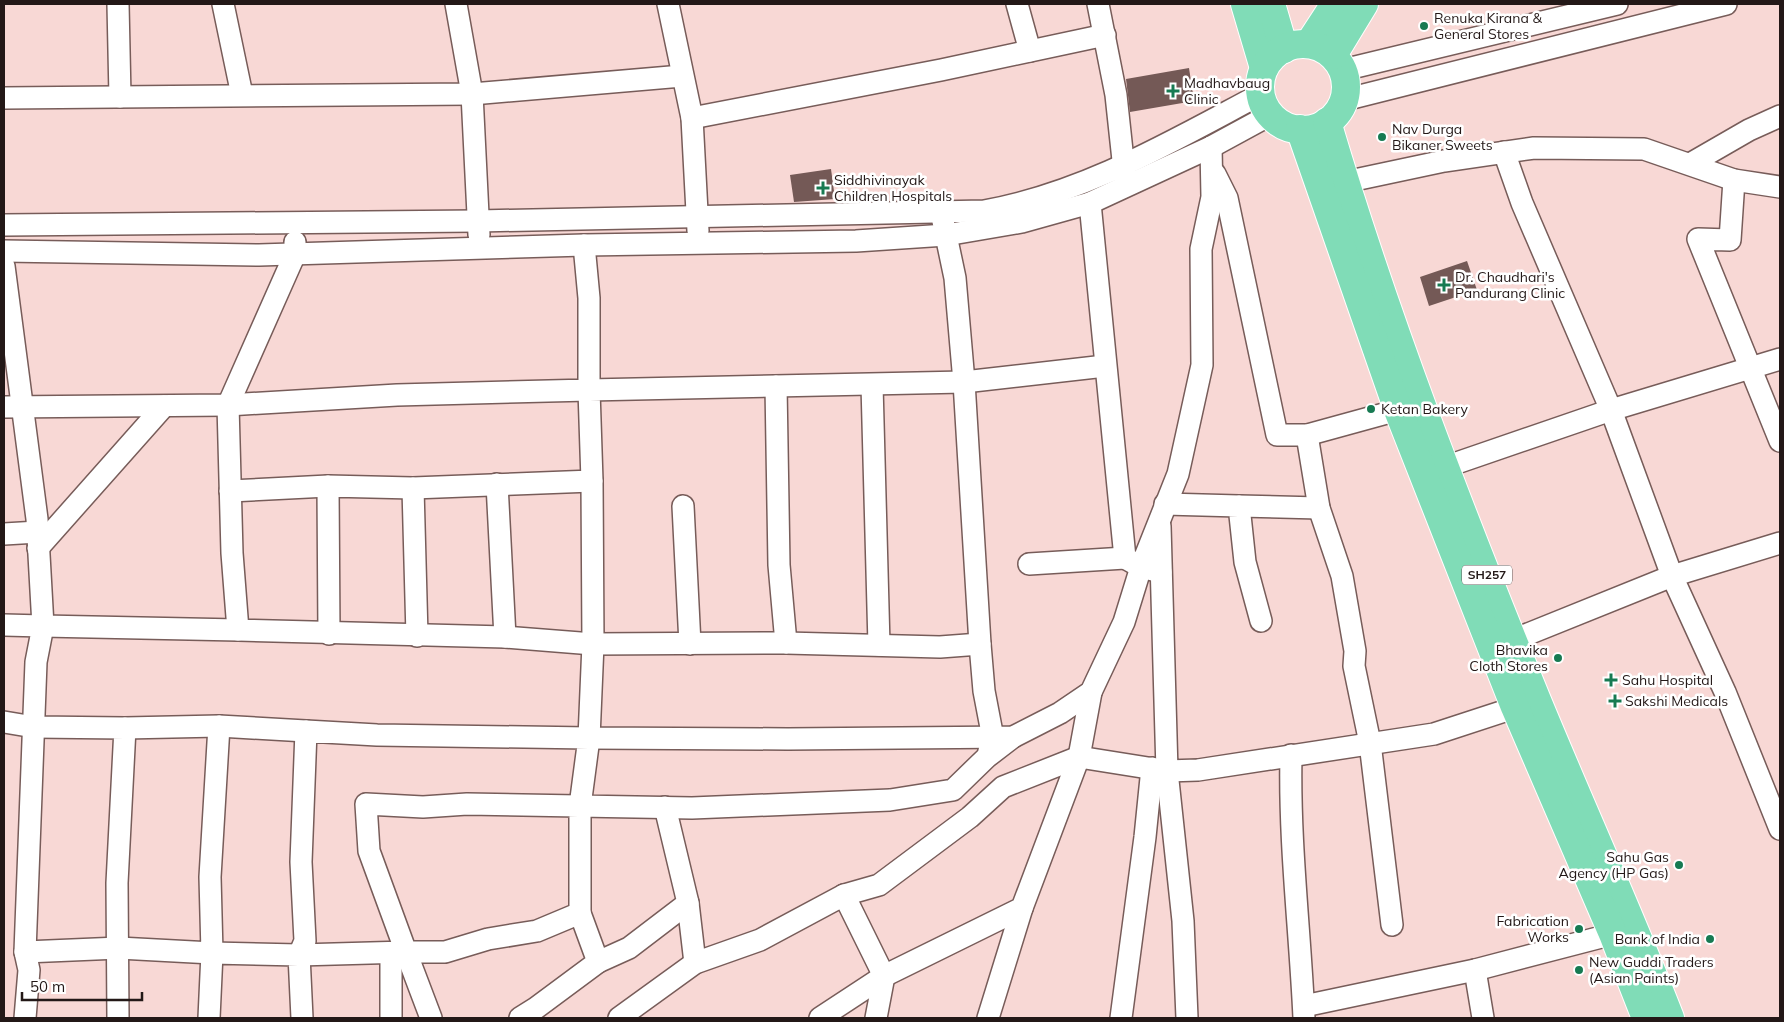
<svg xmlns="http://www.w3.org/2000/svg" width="1784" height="1022" viewBox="0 0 1784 1022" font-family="Mulish,sans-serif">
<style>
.building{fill:#745956}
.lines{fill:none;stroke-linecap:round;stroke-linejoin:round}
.minor-casing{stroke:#775c59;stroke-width:24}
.major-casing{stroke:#fff;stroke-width:30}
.minor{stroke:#fff;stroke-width:21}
.major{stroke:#80dcb7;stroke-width:28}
.poi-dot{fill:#177a52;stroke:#fff;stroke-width:2}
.labels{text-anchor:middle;stroke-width:5;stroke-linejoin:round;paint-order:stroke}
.shield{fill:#fff;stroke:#655d5d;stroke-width:1}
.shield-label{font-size:12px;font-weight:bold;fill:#231817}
.poi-label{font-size:14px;fill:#231817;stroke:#fff;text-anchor:start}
</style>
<rect width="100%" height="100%" fill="#f8d8d5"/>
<g class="building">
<path d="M1189 68 1194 101 1130 112 1126 79Z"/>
<path d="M831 169 835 199 794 202 790 175Z"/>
<path d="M1467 261 1477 290 1429 306 1420 277Z"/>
</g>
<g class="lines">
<g class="minor-casing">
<g id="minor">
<path d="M118 4 120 97"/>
<path d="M223 4 242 95"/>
<path d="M456 4 472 94 479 235"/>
<path d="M668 4 692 118 698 231"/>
<path d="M1017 4 1030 51"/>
<path d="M1098 4 1116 95 1125 179"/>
<path d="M1343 70 1617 4"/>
<path d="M4 98 472 94 682 76"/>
<path d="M1344 100 1726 4"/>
<path d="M692 118 941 70 1105 35"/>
<path d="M1504 152 1522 203 1611 410 1672 576 1725 692 1780 829"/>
<path d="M1690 164 1749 130 1780 116"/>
<path d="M1215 174 1227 198 1277 435H1307L1398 410"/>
<path d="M1734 180 1730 240 1698 239 1780 441"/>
<path d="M1345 182 1444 161 1534 148 1644 149 1734 180 1780 187"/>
<path d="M1090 203 1125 558 1141 567 1178 474 1202 365 1201 249 1212 197 1211 147"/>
<path d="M943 221 955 278 964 382 980 644 984 691 993 738 989 751"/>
<path d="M4 225 478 221 984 211C1085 193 1172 141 1261 94"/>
<path d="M295 242V254L228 405 232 553 238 630 505 637 593 644 786 643 940 647 980 644"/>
<path d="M4 251 259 255 584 245 856 241 946 235 1022 222 1090 203 1211 147 1270 115"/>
<path d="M4 266 37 519 43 626 238 630"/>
<path d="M872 385 879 645"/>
<path d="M776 386 779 565 786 643"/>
<path d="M4 407 228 405 397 395 589 390V298L584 245"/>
<path d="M1307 435 1319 508 1342 576 1355 651 1354 666 1370 743 1392 925"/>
<path d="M1445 467 1611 410 1780 359"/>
<path d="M592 481 593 644 589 738 788 739 1013 737 1060 713 1091 692 1124 622 1141 567 1161 572"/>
<path d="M497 484 505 637"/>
<path d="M413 488 417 636"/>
<path d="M230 491 328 486"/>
<path d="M1165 504 1239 506 1245 562 1261 621"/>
<path d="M683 506 690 644"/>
<path d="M1239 506 1319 508"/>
<path d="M1160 526 1167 771 1198 770 1434 734 1529 703"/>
<path d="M4 534 38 532"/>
<path d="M38 548 164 406"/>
<path d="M1029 564 1125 558"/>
<path d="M4 625 43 626 36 662 25 952"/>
<path d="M329 634 328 486 413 488 592 481 589 390 964 382 1105 366"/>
<path d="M1513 640 1672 576 1780 543"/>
<path d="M1091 692 1079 757 1167 771 1183 921 1187 1018"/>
<path d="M4 722 34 727 125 728 117 883 118 1018"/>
<path d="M125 728 219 726 306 731"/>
<path d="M1291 755C1289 843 1300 930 1304 1018"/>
<path d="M844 895 879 885 970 817 1003 787 1079 757"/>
<path d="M688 903 695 963"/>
<path d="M598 962 629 948 688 903 665 807"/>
<path d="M1475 970 1483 1018"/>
<path d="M1304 1006 1475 970 1613 934"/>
<path d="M25 1018 29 970 25 952 119 948 212 953 210 877 219 726"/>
<path d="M209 1018 212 953 299 955 302 1018"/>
<path d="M391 1018V953"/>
<path d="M431 1018 406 952 299 955 305 941 301 862 306 731 377 735 589 738 580 806V913L537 931 488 939 445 952H406L369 851 366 804 423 807 467 804 692 808 890 800 953 790 987 757 1013 737"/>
<path d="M520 1018 536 1008 598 962 580 913"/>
<path d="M619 1018 695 963 760 940 844 895 884 976 876 1018"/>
<path d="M820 1018 884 976 1022 908 1079 757"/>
<path d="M988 1018 1022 908"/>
<path d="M1121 1018 1145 837 1152 768"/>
</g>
</g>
<g class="major-casing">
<g id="major">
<path d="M1245 4 1264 68"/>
<path d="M1271 4 1284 49"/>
<path d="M1309 44 1335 4"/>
<circle cx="1303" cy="87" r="43"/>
<path d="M1333 55 1364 4"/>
<path d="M1327 122C1385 318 1459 509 1536 698 1580 805 1628 910 1670 1018"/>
<path d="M1300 129 1398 410 1515 707 1613 934 1646 1018"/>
</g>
</g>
<use href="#minor" class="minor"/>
<use href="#major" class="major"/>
</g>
<g class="poi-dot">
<circle cx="1424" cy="26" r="5"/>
<path d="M1170.5 83.5h5v5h5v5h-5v5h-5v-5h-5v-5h5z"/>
<circle cx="1382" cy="137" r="5"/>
<path d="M820.5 180.5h5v5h5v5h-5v5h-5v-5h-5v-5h5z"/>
<path d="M1441.5 277.5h5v5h5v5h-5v5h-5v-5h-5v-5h5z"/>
<circle cx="1371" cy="409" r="5"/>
<circle cx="1558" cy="658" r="5"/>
<path d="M1608.5 672.5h5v5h5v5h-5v5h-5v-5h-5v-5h5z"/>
<path d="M1612.5 693.5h5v5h5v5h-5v5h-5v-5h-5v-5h5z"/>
<circle cx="1679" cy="865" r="5"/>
<circle cx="1579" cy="929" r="5"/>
<circle cx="1710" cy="939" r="5"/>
<circle cx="1579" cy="970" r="5"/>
</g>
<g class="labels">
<rect class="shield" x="1462" y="565.5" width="50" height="19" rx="4"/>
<g class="shield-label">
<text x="1487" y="579">SH257</text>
</g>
<g class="poi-label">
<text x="1434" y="23">Renuka Kirana &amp;<tspan x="1434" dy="16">General Stores</tspan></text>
<text x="1184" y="88">Madhavbaug<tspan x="1184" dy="16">Clinic</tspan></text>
<text x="1392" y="134">Nav Durga<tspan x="1392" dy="16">Bikaner Sweets</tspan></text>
<text x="834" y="185">Siddhivinayak<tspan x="834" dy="16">Children Hospitals</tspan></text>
<text x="1455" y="282">Dr. Chaudhari's<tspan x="1455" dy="16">Pandurang Clinic</tspan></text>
<text x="1381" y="414">Ketan Bakery</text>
<text x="1548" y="655" text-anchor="end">Bhavika<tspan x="1548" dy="16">Cloth Stores</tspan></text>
<text x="1622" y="685">Sahu Hospital</text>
<text x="1625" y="706">Sakshi Medicals</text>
<text x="1669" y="862" text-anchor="end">Sahu Gas<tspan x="1669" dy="16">Agency (HP Gas)</tspan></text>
<text x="1569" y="926" text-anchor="end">Fabrication<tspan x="1569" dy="16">Works</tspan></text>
<text x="1700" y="944" text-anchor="end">Bank of India</text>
<text x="1589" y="967">New Guddi Traders<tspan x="1589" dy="16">(Asian Paints)</tspan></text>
</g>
</g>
<rect width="1784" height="1022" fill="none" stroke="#231817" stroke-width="10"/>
<path d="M22 992v8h120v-8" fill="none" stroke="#231817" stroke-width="2.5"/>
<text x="30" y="992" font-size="15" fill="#231817" stroke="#ffffff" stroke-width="4" paint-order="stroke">50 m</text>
</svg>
